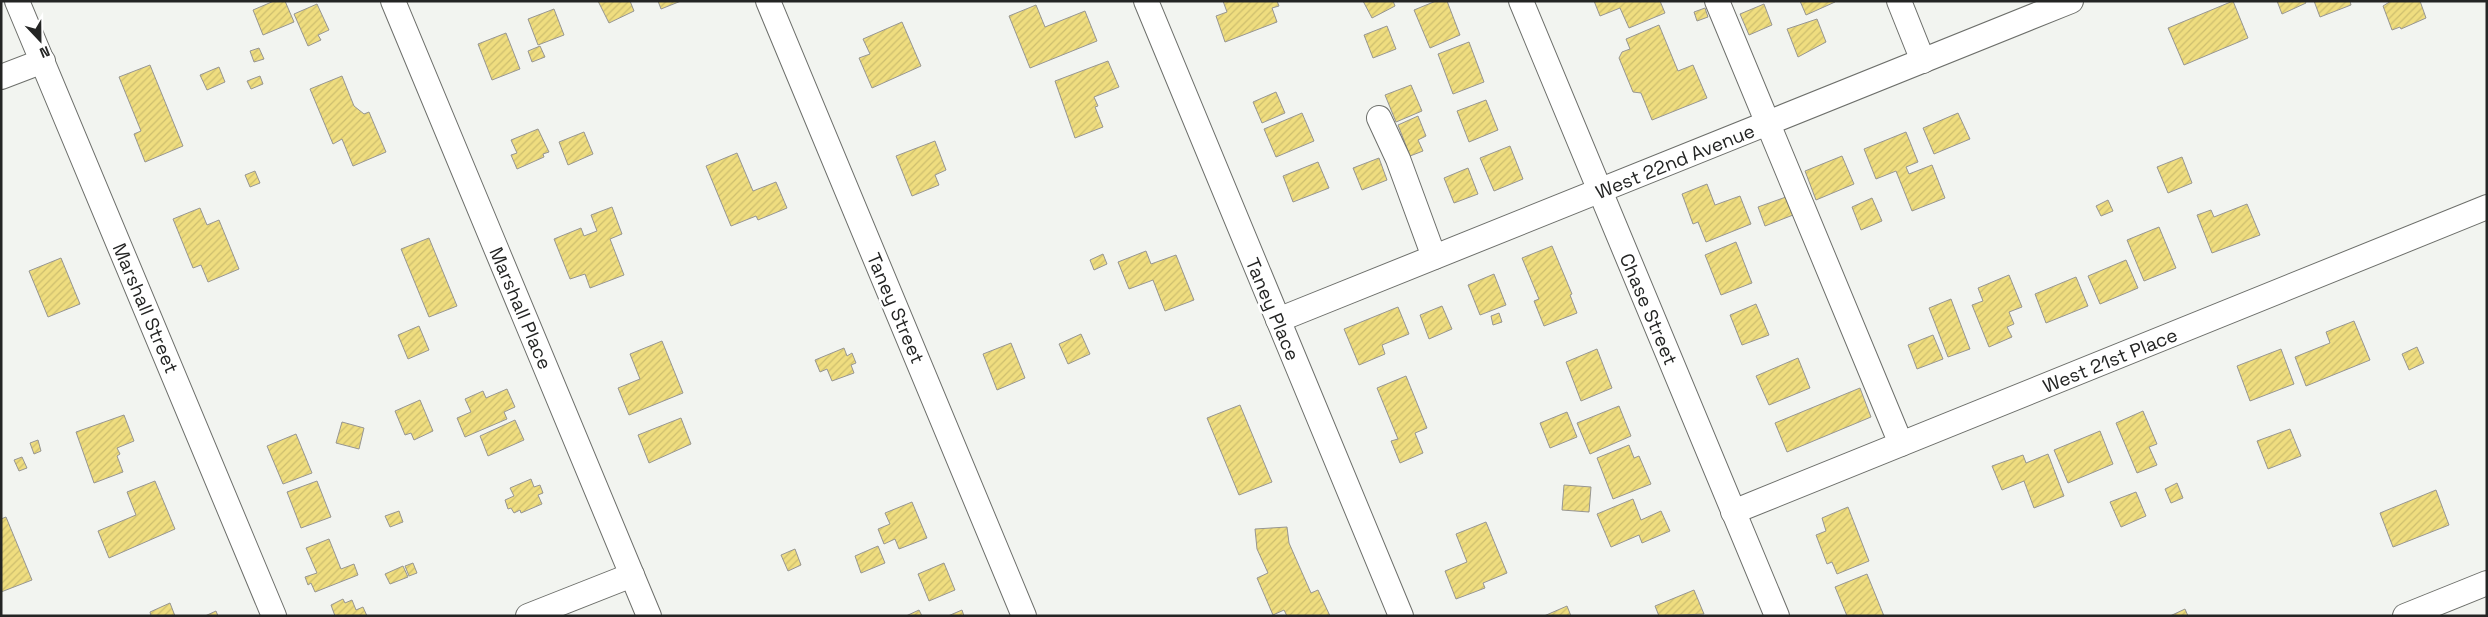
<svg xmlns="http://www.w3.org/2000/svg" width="2488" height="617" viewBox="0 0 2488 617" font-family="'Space Grotesk',sans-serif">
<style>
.building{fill:url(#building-hatch);stroke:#979692}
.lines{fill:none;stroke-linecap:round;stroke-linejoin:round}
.minor-casing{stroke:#6d6f6b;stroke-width:26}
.minor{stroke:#fff;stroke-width:24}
.labels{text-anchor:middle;stroke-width:5;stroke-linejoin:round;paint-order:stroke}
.street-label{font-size:19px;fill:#242524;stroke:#fff}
</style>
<defs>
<pattern id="building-hatch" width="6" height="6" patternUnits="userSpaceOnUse" patternTransform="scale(1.25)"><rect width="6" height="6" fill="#efdd7f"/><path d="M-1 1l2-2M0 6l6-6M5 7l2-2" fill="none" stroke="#cdbe6e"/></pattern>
</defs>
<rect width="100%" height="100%" fill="#f2f4f0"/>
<g class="building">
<path d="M274 1H285L294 22 263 35 253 10Z"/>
<path d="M598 1H630L634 11 609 23Z"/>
<path d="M658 1H681L661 9Z"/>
<path d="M1223 1H1277L1279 6 1272 8 1277 22 1225 42 1216 16 1227 12Z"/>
<path d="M1363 1H1393L1395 6 1372 18Z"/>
<path d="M1436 1H1447L1460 35 1430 48 1414 10Z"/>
<path d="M1594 1H1660L1665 13 1629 28 1620 8 1600 16Z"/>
<path d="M1800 1H1835V2L1806 15Z"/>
<path d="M2233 1 2248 38 2184 65 2168 28Z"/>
<path d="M2277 1H2305L2306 3 2282 14Z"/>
<path d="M2314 1H2350L2351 5 2320 17Z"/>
<path d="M2420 1 2426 18 2401 29 2400 27 2392 30 2383 6 2391 1Z"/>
<path d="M317 4 329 30 318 35 321 40 308 46 294 14Z"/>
<path d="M1764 4 1772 25 1749 35 1740 14Z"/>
<path d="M1036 5 1045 27 1085 11 1097 41 1030 68 1009 16Z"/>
<path d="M1705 8 1708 17 1697 21 1694 12Z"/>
<path d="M554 9 564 35 538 45 528 19Z"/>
<path d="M1817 19 1826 42 1798 57 1787 29Z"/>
<path d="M902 22 921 66 872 88 859 58 870 54 863 39Z"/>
<path d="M1659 25 1678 71 1693 65 1707 98 1652 120 1641 93 1633 92 1619 58 1622 52 1630 49 1626 39Z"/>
<path d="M1387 26 1396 49 1373 58 1364 35Z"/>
<path d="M506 33 520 69 492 80 478 44Z"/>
<path d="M1469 42 1484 82 1453 94 1438 54Z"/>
<path d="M540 46 545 57 532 62 528 51Z"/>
<path d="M259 48 264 59 254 62 250 51Z"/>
<path d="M1108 61 1119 87 1094 97 1098 106 1095 107 1103 127 1075 138 1055 81Z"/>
<path d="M150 65 183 146 145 162 134 134 141 131 119 77Z"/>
<path d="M219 67 225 82 207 90 200 75Z"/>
<path d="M260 76 263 84 251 89 247 81Z"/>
<path d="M342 76 354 106 364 114 369 112 386 152 353 166 342 139 333 144 310 89Z"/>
<path d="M1411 85 1422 111 1396 122 1385 95Z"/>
<path d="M1276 92 1285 113 1262 123 1253 102Z"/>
<path d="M1486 100 1498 130 1469 142 1457 111Z"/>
<path d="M1302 113 1314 141 1276 157 1264 129Z"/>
<path d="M1958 113 1970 139 1934 154 1923 128Z"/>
<path d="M1418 116 1426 136 1418 140 1423 151 1410 156 1398 125Z"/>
<path d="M538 129 549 152 543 154 544 157 517 169 511 155 517 153 511 140Z"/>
<path d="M584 132 593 154 568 165 559 142Z"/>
<path d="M1906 132 1918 162 1906 167 1909 174 1932 165 1945 198 1912 211 1896 171 1876 179 1864 149Z"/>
<path d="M935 141 946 170 935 175 939 185 912 196 896 156Z"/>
<path d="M1510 146 1523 179 1494 191 1480 158Z"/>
<path d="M737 153 753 191 776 182 787 208 758 220 756 216 731 226 706 166Z"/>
<path d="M1842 156 1854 184 1816 200 1805 171Z"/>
<path d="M2182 157 2192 183 2168 193 2157 167Z"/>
<path d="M1379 158 1387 180 1362 190 1353 168Z"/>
<path d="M1318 162 1329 188 1293 202 1283 176Z"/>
<path d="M1468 168 1478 194 1454 203 1444 178Z"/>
<path d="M255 171 260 183 250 187 245 175Z"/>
<path d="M1707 184 1715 205 1740 196 1751 224 1706 242 1698 222 1693 224 1682 194Z"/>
<path d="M1786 197 1793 215 1765 226 1758 207Z"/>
<path d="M1872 198 1882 221 1861 230 1852 207Z"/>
<path d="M2108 200 2113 211 2101 216 2096 206Z"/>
<path d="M2247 204 2260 235 2212 253 2197 215 2211 210 2214 217Z"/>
<path d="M612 207 622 234 610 239 624 275 590 288 585 274 570 279 554 239 581 228 584 236 597 231 591 215Z"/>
<path d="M200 208 207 225 219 220 239 269 208 282 201 265 193 268 173 219Z"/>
<path d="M2159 227 2176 268 2144 281 2127 240Z"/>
<path d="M429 238 457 306 429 317 401 249Z"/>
<path d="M1736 242 1752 283 1721 295 1705 255Z"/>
<path d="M1552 246 1572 294 1570 295 1577 313 1544 326 1534 301 1539 299 1522 258Z"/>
<path d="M1146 251 1151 264 1176 255 1194 300 1165 311 1153 280 1129 289 1118 262Z"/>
<path d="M1103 254 1107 264 1094 270 1090 260Z"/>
<path d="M61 258 80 304 48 317 29 271Z"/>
<path d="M2126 260 2138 288 2100 304 2088 276Z"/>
<path d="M1494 274 1506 305 1480 315 1468 285Z"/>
<path d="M2009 275 2022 307 2009 312 2014 324 2007 327 2012 337 1989 347 1972 305 1983 301 1978 288Z"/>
<path d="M2076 277 2088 306 2046 323 2035 294Z"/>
<path d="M1951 299 1970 349 1948 357 1929 308Z"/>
<path d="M1756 304 1769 335 1742 345 1730 315Z"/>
<path d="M1442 306 1452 329 1429 339 1420 315Z"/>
<path d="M1398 307 1409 334 1382 345 1385 354 1359 365 1344 329Z"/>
<path d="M1499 313 1502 322 1493 325 1491 316Z"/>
<path d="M2354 321 2370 360 2306 386 2295 357 2330 343 2326 332Z"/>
<path d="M419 326 429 350 408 359 398 335Z"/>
<path d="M1081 334 1090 354 1068 364 1059 344Z"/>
<path d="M1933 335 1943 359 1917 369 1908 345Z"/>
<path d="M662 341 683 393 629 415 618 388 640 379 630 354Z"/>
<path d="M1011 343 1025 378 997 390 983 354Z"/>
<path d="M2417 347 2424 363 2409 370 2402 354Z"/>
<path d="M844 348 847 356 852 353 856 363 851 365 854 373 832 381 827 369 820 372 815 360Z"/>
<path d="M1597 349 1612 388 1581 401 1566 362Z"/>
<path d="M2281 349 2294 384 2250 401 2237 366Z"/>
<path d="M1798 358 1810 388 1769 405 1756 376Z"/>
<path d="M1406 376 1427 428 1415 433 1423 453 1400 463 1391 441 1398 439 1377 388Z"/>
<path d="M1860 388 1871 417 1787 452 1775 423Z"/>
<path d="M507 389 515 407 504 412 507 419 465 437 457 418 471 412 465 399 483 391 486 398Z"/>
<path d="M420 400 433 431 414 440 411 433 405 435 395 411Z"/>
<path d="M1240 405 1272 482 1239 495 1207 418Z"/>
<path d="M1619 406 1631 436 1590 454 1577 423Z"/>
<path d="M2143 411 2157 444 2149 447 2157 465 2137 473 2116 423Z"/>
<path d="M1567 412 1577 437 1550 448 1540 423Z"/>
<path d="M124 415 134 441 117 448 120 454 117 456 123 472 94 483 76 432Z"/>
<path d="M681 418 691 444 649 463 638 435Z"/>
<path d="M515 420 524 440 488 456 480 436Z"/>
<path d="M342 422 364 428 359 449 336 443Z"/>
<path d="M2290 429 2301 456 2268 469 2257 441Z"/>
<path d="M2100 431 2113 464 2068 483 2054 450Z"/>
<path d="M296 434 312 473 283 484 267 446Z"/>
<path d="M38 440 41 451 34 454 30 443Z"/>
<path d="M1629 445 1634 458 1639 456 1651 484 1613 499 1597 458Z"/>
<path d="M2048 454 2064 496 2034 508 2024 481 2002 490 1992 466 2023 455 2026 463Z"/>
<path d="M22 457 27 468 19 471 14 460Z"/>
<path d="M531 479 534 487 540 485 543 493 538 495 542 504 521 513 520 510 514 513 511 508 508 509 505 500 514 496 510 488Z"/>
<path d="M155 481 175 529 109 558 98 531 136 515 127 492Z"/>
<path d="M317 481 331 517 301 528 287 492Z"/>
<path d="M2177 483 2183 498 2171 503 2165 489Z"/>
<path d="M1564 485 1591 487 1589 512 1562 510Z"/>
<path d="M2436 490 2449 525 2393 547 2380 513Z"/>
<path d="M2136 492 2146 516 2121 527 2110 502Z"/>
<path d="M1633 499 1641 520 1661 511 1670 531 1642 543 1639 535 1611 547 1597 514Z"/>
<path d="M912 502 927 538 899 549 895 539 884 544 878 529 890 524 885 513Z"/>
<path d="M1848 507 1869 561 1837 574 1832 562 1827 564 1816 535 1826 531 1822 518Z"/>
<path d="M399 511 403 522 390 527 385 516Z"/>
<path d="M6 517 32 580 1 592V519Z"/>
<path d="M1486 522 1507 573 1483 583 1485 588 1456 599 1445 571 1467 562 1456 534Z"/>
<path d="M1287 527 1289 543 1311 593 1318 590 1330 616H1287L1284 610 1273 615 1257 578 1268 573 1257 549 1255 529Z"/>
<path d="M329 539 341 569 354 564 358 575 315 592 311 583 308 585 305 577 317 573 306 548Z"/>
<path d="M878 546 885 563 861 573 855 556Z"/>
<path d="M795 549 801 565 788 571 781 555Z"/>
<path d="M413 563 417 573 409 576 405 566Z"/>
<path d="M944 563 955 590 929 601 918 574Z"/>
<path d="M403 566 408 577 390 584 385 574Z"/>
<path d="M1867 574 1884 616H1847L1835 587Z"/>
<path d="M1694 590 1704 614 1659 616 1655 606Z"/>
<path d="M343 599 345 603 352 600 356 610 363 607 367 616H335L331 605Z"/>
<path d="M170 603 175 616H151L150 612Z"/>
<path d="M1567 606 1571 616H1544Z"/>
<path d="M2185 609 2188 616H2170Z"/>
<path d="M919 610 922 616H906Z"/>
<path d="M962 610 964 616H948Z"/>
<path d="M216 611 218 616H205Z"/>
</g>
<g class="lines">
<g class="minor-casing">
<g id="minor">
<path d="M17 1 274 616"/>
<path d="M393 1 649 616"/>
<path d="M768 1 1024 616"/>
<path d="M1146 1 1401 616"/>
<path d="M1521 1 1777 616"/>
<path d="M1717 1 1901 444"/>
<path d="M1899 1 1923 61"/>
<path d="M1 77 43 61"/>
<path d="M1379 118 1398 159 1434 257"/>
<path d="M1278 320 2071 1"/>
<path d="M1733 512 2487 207"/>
<path d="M528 616 632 575"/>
<path d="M2405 616 2487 583"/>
</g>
</g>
<use href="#minor" class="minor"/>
</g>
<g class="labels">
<g class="street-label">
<text transform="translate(1675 161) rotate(-22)" y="7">West 22nd Avenue</text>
<text transform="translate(146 308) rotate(67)" y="7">Marshall Street</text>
<text transform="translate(521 308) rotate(67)" y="7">Marshall Place</text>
<text transform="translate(896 308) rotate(67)" y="7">Taney Street</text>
<text transform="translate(1273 309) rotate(67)" y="7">Taney Place</text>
<text transform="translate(1649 309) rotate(67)" y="7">Chase Street</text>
<text transform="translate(2110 360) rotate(-22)" y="7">West 21st Place</text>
</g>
</g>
<rect width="2488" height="617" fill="none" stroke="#242524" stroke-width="5"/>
<g transform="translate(40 40) rotate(158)" stroke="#ffffff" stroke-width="4" paint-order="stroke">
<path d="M0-4L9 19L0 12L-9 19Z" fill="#242524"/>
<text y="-8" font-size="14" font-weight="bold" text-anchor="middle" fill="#242524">N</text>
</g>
</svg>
